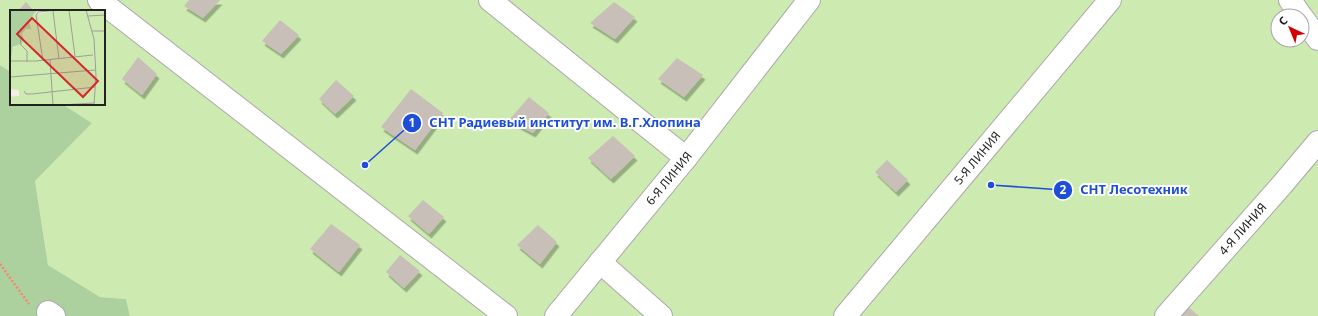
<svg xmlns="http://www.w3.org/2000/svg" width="1318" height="316" viewBox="0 0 1318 316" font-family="'Noto Sans',sans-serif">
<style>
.grass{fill:#cdebb0;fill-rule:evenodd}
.forest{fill:#add19e}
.building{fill:#c7bfb8;filter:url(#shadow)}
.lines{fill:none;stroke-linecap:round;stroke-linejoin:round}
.minor-casing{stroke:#a9a9a9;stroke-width:24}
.path{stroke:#fa8072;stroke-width:2.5;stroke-dasharray:2 2;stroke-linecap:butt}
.minor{stroke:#fff;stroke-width:22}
.labels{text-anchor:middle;stroke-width:4;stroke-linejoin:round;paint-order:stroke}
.street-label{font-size:12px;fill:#222;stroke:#fff}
.inset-road{fill:none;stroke:#9f9d99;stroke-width:1}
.view{fill:#d62828;fill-opacity:0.15;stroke:#d62828;stroke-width:2}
.inset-edge{fill:none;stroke:#222;stroke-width:2}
.leader{fill:none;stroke:#1d4ed8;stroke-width:1.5}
.callout-dot{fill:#1d4ed8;stroke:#fff;stroke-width:1.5}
.mark-label{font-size:12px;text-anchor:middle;font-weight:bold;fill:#fff}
.callout-label{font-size:13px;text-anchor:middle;font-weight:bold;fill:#1d4ed8;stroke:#fff;stroke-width:4;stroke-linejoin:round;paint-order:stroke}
</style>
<defs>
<filter id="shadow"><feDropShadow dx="2.5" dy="4.5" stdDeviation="0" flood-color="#0004"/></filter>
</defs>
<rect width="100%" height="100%" fill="#f2efe9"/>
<path class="grass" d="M0 0H1318V316H130L126 299 100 297 48 265 35 181 92 123 62 104H104V11H11V72L0 65ZM1278 16H1302V40H1278Z"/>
<path class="forest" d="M0 65 11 72V104H62L92 123 35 181 48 265 100 297 126 299 130 316H0Z"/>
<g class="building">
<path d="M189 0H220L203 18 184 6Z"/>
<path d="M26 2 34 11H18Z"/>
<path d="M614 2 635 17 615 39 590 23Z"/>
<path d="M280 20 299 35 281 54 262 41Z"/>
<path d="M138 57 157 74 142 95 122 79Z"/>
<path d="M677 58 703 75 684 97 658 79Z"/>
<path d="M336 80 354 96 335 114 319 99Z"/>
<path d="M411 89 443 113 415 150 381 127Z"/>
<path d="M529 97 549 113 533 133 509 120Z"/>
<path d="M613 136 635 156 611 179 588 158Z"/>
<path d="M887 160 908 180 896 192 875 172Z"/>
<path d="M423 200 444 217 429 234 408 216Z"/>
<path d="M331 224 360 245 339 272 310 249Z"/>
<path d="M538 225 557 242 540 264 517 245Z"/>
<path d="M400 255 420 271 404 288 386 272Z"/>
<path d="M1187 306 1199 316H1179Z"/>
</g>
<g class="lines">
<g class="minor-casing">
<g id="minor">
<path d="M99 0 506 316"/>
<path d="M490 0 686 158"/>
<path d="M1290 0 1301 16"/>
<path d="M1302 17 1318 39"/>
<path d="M600 262 661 316"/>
<path d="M48 312 54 316"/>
<path id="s1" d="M556 316 686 158 809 0"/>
<path id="s2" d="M845 316 1110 0"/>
<path id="s3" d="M1166 316 1281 186 1318 142"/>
</g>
</g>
<path class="path" d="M0 264 29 304"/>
<use href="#minor" class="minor"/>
</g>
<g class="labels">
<g class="street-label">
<text dy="4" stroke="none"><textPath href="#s2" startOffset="206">5-Я ЛИНИЯ</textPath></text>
<text dy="4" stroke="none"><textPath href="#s1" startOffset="178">6-Я ЛИНИЯ</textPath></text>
<text dy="4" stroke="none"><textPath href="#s3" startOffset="116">4-Я ЛИНИЯ</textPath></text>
</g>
</g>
<g transform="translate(10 10)">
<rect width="95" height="95" fill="#f2efe9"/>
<path d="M49 0H95V95H86L84 93V95H2L0 87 9 86V80L0 79 1 41 13 28 12 24 16 19H21L19 9 21 5Z" fill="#cdebb0"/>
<path d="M0 0H28L19 9 21 19H16L12 24 14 29 12 33 3 37 0 52Z" fill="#add19e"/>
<path class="inset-road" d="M59 0 65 46M76 0 84 29 86 66 84 95M43 1 49 49M78 6 95 5M82 21H95M10 26 11 35 17 41V52M40 50 43 95M1 51H26L83 45M33 51 26 5 28 2 49 0M0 67 85 60M14 81 16 84H22L85 77M51 95 84 93"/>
<path class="view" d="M22 8 88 71 73 87 7 24Z"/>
<rect width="95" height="95" class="inset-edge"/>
</g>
<path class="leader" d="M365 165L412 123M991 185L1063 190"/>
<g class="callout-dot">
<circle cx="365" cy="165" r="4"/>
<circle cx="991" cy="185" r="4"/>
<circle cx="412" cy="123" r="10"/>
<circle cx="1063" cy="190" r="10"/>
</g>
<g class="mark-label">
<text x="412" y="127">1</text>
<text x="1063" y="194">2</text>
</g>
<g class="callout-label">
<text x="565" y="127">СНТ Радиевый институт им. В.Г.Хлопина</text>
<text x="1134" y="194">СНТ Лесотехник</text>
</g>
<g transform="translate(1290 28) rotate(316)"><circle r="19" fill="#ffffff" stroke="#a7a7a7"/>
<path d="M0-3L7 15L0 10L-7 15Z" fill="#d40000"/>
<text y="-6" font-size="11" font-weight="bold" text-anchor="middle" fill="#222222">С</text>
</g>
</svg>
